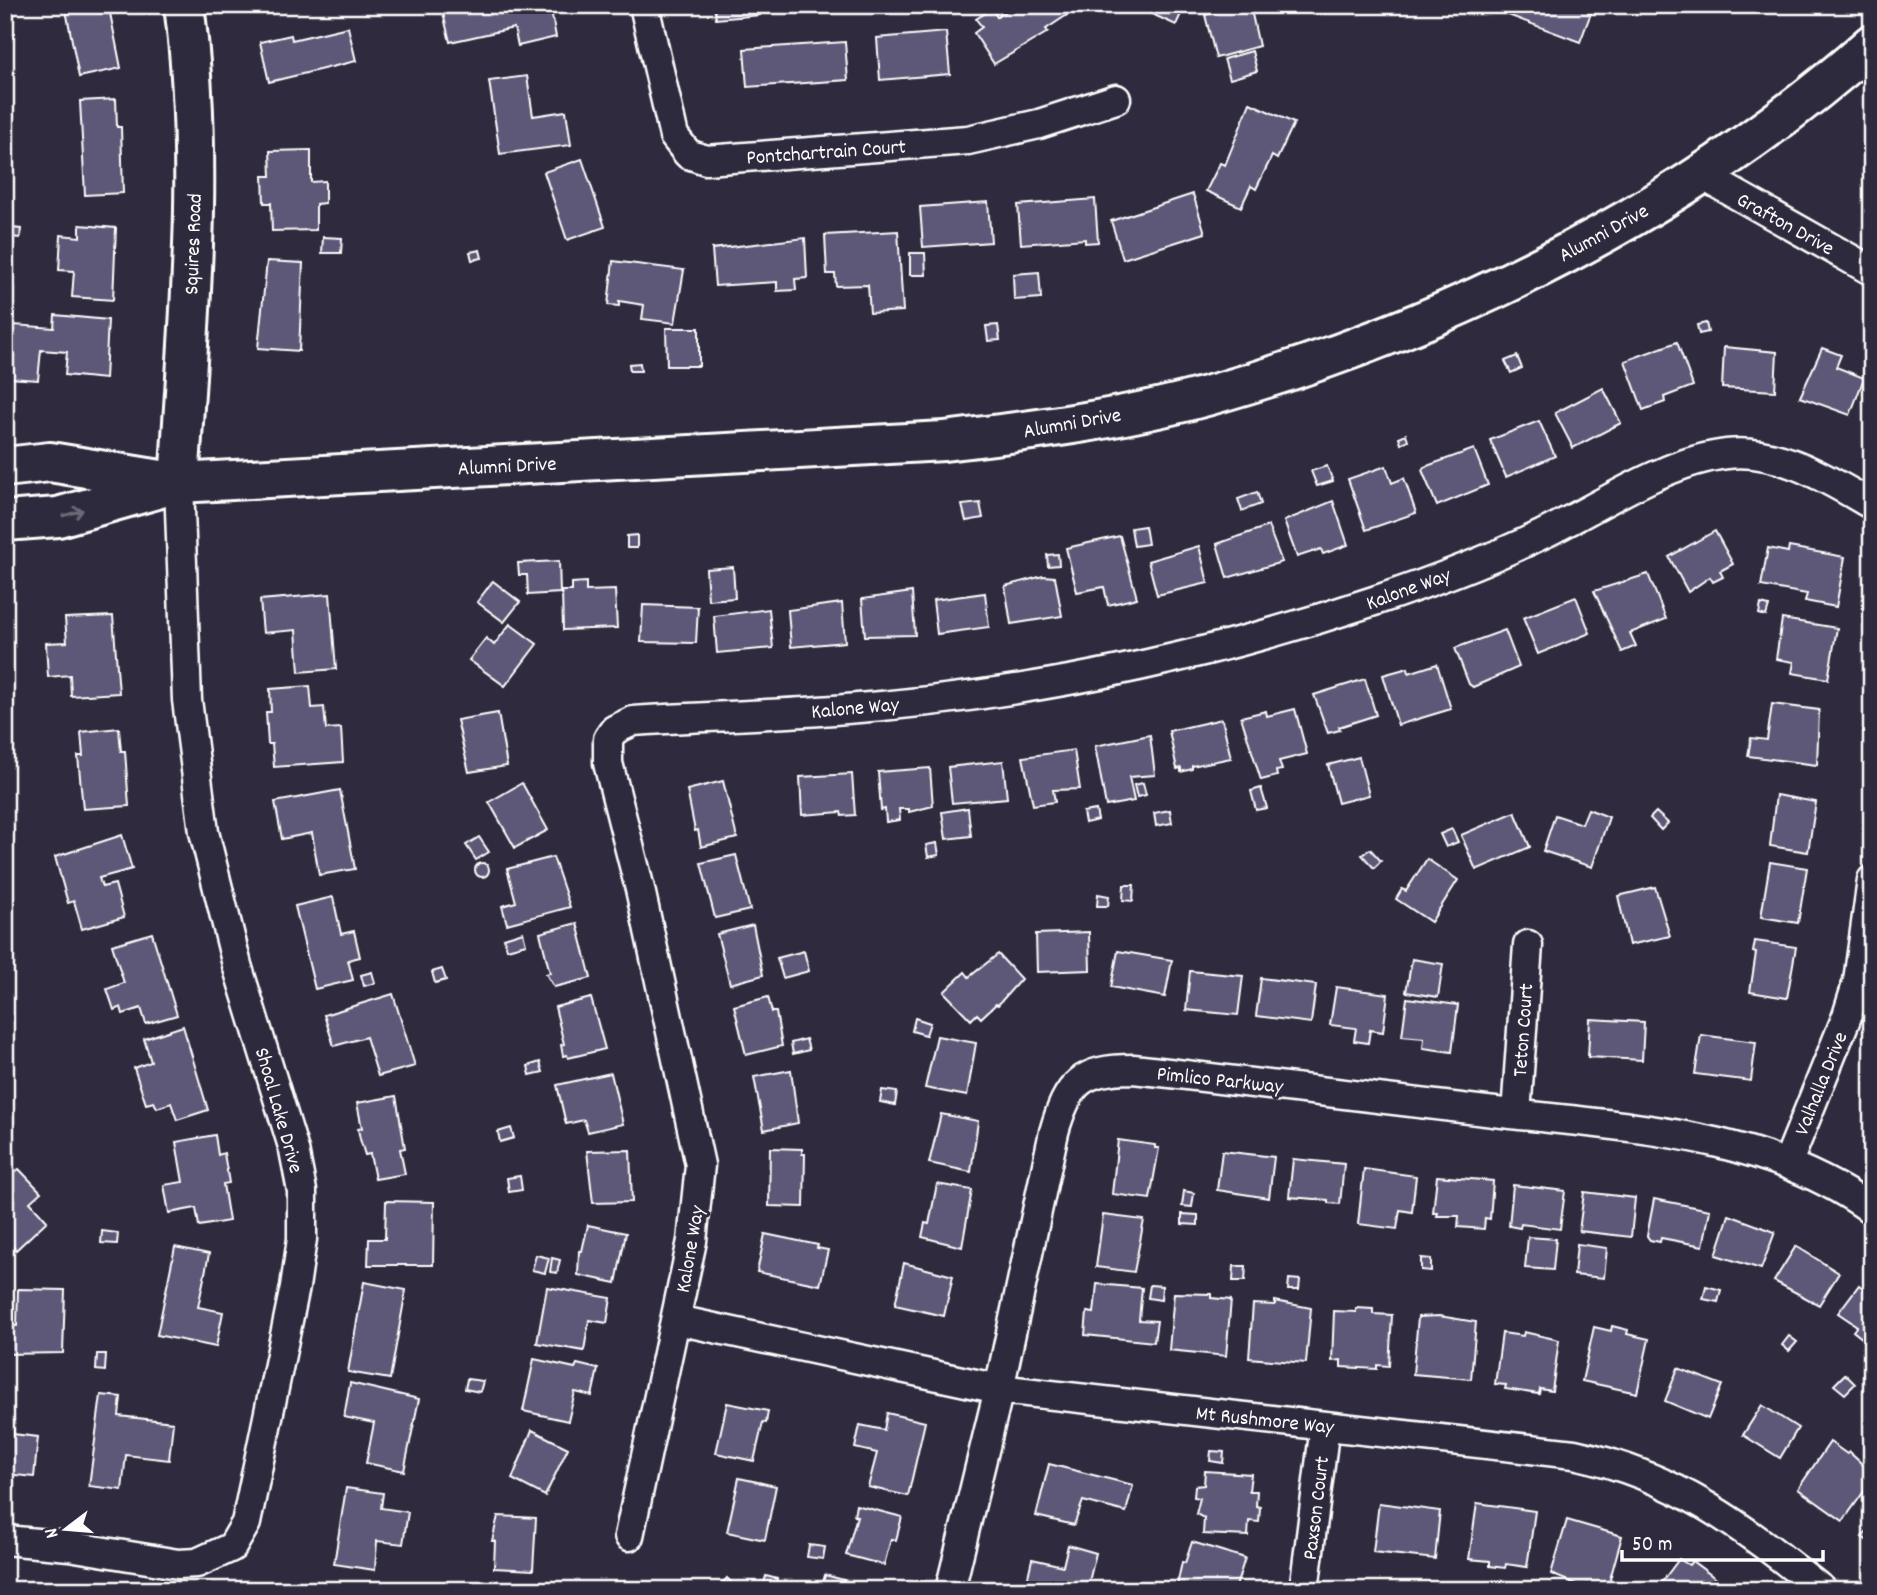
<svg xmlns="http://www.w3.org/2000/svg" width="1877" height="1595" viewBox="0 0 1877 1595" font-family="Dekko,sans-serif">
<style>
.building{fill:#5d5977;stroke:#fff;stroke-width:2}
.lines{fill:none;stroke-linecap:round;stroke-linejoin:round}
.street-casing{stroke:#fff;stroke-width:33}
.secondary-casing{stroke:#fff;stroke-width:44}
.street{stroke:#2f2a3d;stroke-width:28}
.secondary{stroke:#2f2a3d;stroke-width:38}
.oneway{stroke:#6d6a77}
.labels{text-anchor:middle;stroke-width:6;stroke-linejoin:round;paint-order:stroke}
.street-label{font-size:21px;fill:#fff;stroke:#2f2a3d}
</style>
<rect width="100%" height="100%" fill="#2f2a3d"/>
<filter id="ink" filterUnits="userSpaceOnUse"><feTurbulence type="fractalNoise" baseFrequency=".0143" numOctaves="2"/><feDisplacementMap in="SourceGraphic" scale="14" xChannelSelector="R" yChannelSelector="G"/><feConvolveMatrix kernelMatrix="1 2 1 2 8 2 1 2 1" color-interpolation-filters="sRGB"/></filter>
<g filter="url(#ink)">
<g class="building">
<path d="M65 5 109 8 121 68 79 77Z"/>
<path d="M441 5H550L556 37 518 46 514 28 450 42Z"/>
<path d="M714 5H759L760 15 716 19Z"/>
<path d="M1016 5H1060L1067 15 1046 29 1048 32 994 64 974 33 982 27 976 19 992 9 997 17Z"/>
<path d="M1132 5H1185L1176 25Z"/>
<path d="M1241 5H1250L1259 46 1216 58 1205 15Z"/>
<path d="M1512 5H1594L1580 42 1508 15Z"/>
<path d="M348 27 356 61 269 82 260 42 291 35 292 40Z"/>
<path d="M946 32 950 74 880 80 877 38Z"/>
<path d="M845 42 848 80 747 87 744 49Z"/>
<path d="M1252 51 1257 71 1230 79 1224 59Z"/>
<path d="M527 76 533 116 566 111 571 145 500 154 489 81Z"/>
<path d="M116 99 117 127H121L123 193 85 195 80 101Z"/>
<path d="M1250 103 1294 123 1277 159 1272 156 1256 189 1251 186 1241 207 1206 191 1220 163 1225 165Z"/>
<path d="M311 150V182L325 181V203L316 204V230L272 231 271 203H264L263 176H271L270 151Z"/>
<path d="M582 159 605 227 567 240 544 172Z"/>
<path d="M1193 194 1205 233 1123 259 1111 221Z"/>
<path d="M1095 199 1098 242 1085 243V239L1021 244 1018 205Z"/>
<path d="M988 202 991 242 923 247 920 207Z"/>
<path d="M80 225 116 228 113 300 72 297 74 271 59 270 61 235 80 237Z"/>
<path d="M12 228 21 229 20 238 11 237Z"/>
<path d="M898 231 903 311 870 313 868 285 836 286 835 274H827L825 235Z"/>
<path d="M323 237 342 238 341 253H322Z"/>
<path d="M805 238 807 278 795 279 796 290 777 291V282L715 286 712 249Z"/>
<path d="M480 250 482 258 472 260 470 252Z"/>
<path d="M910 253H925L926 275H910Z"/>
<path d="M267 261 303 263 299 351 258 348Z"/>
<path d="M613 261 684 270 675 323 642 319 644 305 619 301V306L608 305Z"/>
<path d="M1039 272 1041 298 1014 300 1013 274Z"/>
<path d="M55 315 108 320 105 379 65 375 67 352 41 350 38 380 9 378 14 325 54 328Z"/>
<path d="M1706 323 1708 332 1699 334 1697 325Z"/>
<path d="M998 325 1000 340 988 341 986 326Z"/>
<path d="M666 328H699V366H667Z"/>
<path d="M1677 342 1693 386 1664 397 1665 402 1643 410 1625 361Z"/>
<path d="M1724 347 1777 352 1775 391 1722 388Z"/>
<path d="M1822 348 1841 355 1836 367 1864 378 1850 415 1800 397Z"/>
<path d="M1517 356 1522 368 1511 373 1505 361Z"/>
<path d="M640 363 641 371H630L629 364Z"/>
<path d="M1603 388 1621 423 1573 448 1555 413Z"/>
<path d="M1539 421 1555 456 1506 477 1490 440Z"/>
<path d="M1406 434 1408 440 1401 444 1399 437Z"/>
<path d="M1474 449 1488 485 1437 506 1422 470 1424 467Z"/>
<path d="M1327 466 1333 481 1317 486 1311 471Z"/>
<path d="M1386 466 1392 483 1404 478 1416 513 1366 530 1348 479Z"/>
<path d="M1257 492 1261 504 1242 511 1238 499Z"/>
<path d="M1333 501 1348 545 1323 554 1321 549 1297 557 1284 521Z"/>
<path d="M980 503 983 518 966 521 962 505Z"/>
<path d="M1145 526 1148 544 1134 546 1131 528Z"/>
<path d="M1268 526 1282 562 1227 578 1217 544Z"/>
<path d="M1715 531 1733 564 1720 571 1723 577 1713 582 1710 577 1688 592 1669 557Z"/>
<path d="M637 535V548H627V536Z"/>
<path d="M1120 536 1137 598 1108 605 1104 587 1077 592 1066 548Z"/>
<path d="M1199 546 1208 583 1157 595 1148 561Z"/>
<path d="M1789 547 1845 557 1836 607 1805 601 1807 594 1761 586 1768 548 1788 552Z"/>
<path d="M1058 554 1059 565 1048 566 1047 555Z"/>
<path d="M559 561 560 593 528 595 527 575H519L518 563Z"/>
<path d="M733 567 735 598 708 600 706 569Z"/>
<path d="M1648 574 1666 619 1630 633 1636 646 1622 652 1594 591Z"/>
<path d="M1043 576 1055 577 1062 616 1011 624 1005 586Z"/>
<path d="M493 581 520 602 504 622 477 602Z"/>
<path d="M586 582V591L615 590 617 628 563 630 562 591H572V583Z"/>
<path d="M912 592 915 635 865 636 862 599Z"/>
<path d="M985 593 989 627 937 634 933 600Z"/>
<path d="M330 594 336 669 299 672 296 630 263 633 260 600Z"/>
<path d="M1576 597 1590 633 1538 654 1523 618Z"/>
<path d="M842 603 845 642 791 647 788 610Z"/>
<path d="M1761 604 1769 606 1766 616 1759 614Z"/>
<path d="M643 605 698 607 696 643 641 642Z"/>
<path d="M769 609 773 648 717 653 714 616Z"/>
<path d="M113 616 119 693 71 696 70 675 48 677 46 643 67 642 65 618Z"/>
<path d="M1782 619 1837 628 1828 679 1792 673 1794 662 1776 659Z"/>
<path d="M510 624 537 644 505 686 469 660 486 638 494 645Z"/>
<path d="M1505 630 1519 667 1473 687 1469 684 1455 648Z"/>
<path d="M1437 664 1451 709 1398 725 1383 675 1408 668 1409 673Z"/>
<path d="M1365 679 1376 715 1339 727 1340 730 1328 733 1314 695Z"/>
<path d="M310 686 312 708 324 707 326 729 341 728 343 762 274 767 272 744H268L266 712H271L270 689Z"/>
<path d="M1772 704 1819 710 1817 765 1748 756 1751 738 1767 740Z"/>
<path d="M1295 709 1307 754 1279 761 1282 770 1276 771 1277 776 1261 780 1241 717 1266 711 1267 716Z"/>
<path d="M498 713 507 766 469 772 457 720Z"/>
<path d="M1222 719 1231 758 1192 766V769L1181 772V768L1177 769 1169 731Z"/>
<path d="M119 728 121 751H125L129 806 83 809 78 756H83L81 732Z"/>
<path d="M1150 735 1155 775 1129 777 1134 801 1106 806 1095 746Z"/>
<path d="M1074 750 1080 789 1053 790 1055 802 1033 805 1023 757Z"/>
<path d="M1359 757 1369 795 1338 803 1328 765Z"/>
<path d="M1003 761 1007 798 952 803 948 767Z"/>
<path d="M930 768 933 806 909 812V809H899L900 820 886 822 885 809 881 810 878 772Z"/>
<path d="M852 774 855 815 842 816 841 812 802 815 800 777Z"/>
<path d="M723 781 737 838 701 847 698 830 695 831 687 790Z"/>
<path d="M522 783 548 830 515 848 489 802Z"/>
<path d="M1143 783 1146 795 1137 797 1134 785Z"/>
<path d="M1261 788 1267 808 1256 810 1251 791Z"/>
<path d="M340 790 355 869 319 875 312 833 282 839 275 802Z"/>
<path d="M1776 795 1816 802 1808 852 1770 846Z"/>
<path d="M968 808 971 836 946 839 942 812Z"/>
<path d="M1588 809 1609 817 1592 867 1543 851 1555 815 1582 824Z"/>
<path d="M1096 810 1098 820 1085 823 1083 812Z"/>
<path d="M1170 810 1172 823 1156 826 1154 813Z"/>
<path d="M1515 812 1530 847 1476 870 1461 835Z"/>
<path d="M1656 812 1668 823 1661 830 1650 818Z"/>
<path d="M1452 829 1458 842 1446 847 1440 834Z"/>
<path d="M122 835 132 869 99 878 102 887 115 884 124 917 82 929 74 901 68 903 55 857Z"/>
<path d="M479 837 489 852 476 860 466 845Z"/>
<path d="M937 843 939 855 928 857 926 845Z"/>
<path d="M1370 849 1381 861 1374 868 1362 855Z"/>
<path d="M736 855 750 910 715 918 701 863Z"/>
<path d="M553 857 570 907 507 924 502 906 516 902 507 869Z"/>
<path d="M1427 859 1458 880 1431 922 1396 899 1402 889 1406 891Z"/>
<path d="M1770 862 1807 868 1798 923 1761 917Z"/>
<circle cx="482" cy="870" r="7"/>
<path d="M1124 885H1134L1133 901 1123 900Z"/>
<path d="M1655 887 1670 936 1629 945 1618 896Z"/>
<path d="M1098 894 1109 896 1108 906H1097Z"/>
<path d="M333 897 341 934 354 931 360 957 348 960 353 980 315 989 295 906Z"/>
<path d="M577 923 591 978 554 987 546 974 550 973 540 933Z"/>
<path d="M753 925 763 975 730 984 717 934Z"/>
<path d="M523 932 526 944 507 949 504 938Z"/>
<path d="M1089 932 1090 970 1037 972 1036 934Z"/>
<path d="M152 933 177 1015 146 1024 141 1008 123 1014 121 1007 114 1010 107 989 124 983 112 945Z"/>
<path d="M1755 941 1796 947 1787 998 1750 992 1756 953 1753 952Z"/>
<path d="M804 951 809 971 783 978 777 958Z"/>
<path d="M1118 951 1172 960 1165 997 1111 987Z"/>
<path d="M998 954 1021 979 998 1005 996 1004 981 1018 977 1014 971 1020 944 992 965 972 969 977Z"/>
<path d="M1412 959 1443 964 1438 997 1406 992Z"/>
<path d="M442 969 446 980 435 983 432 972Z"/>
<path d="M1190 971 1243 976 1238 1015 1186 1010Z"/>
<path d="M372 972 375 983 364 986 361 975Z"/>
<path d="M1261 978 1316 985 1311 1023 1256 1016Z"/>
<path d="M1336 987 1388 994 1383 1032 1370 1030 1368 1043 1354 1041 1356 1028 1330 1025Z"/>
<path d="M393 994 415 1066 378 1076 366 1037 334 1046 324 1015Z"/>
<path d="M768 997 772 1012H776L782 1046 746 1055 734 1006Z"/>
<path d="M591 998 605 1049 568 1058 567 1055 563 1056 561 1045 564 1044 555 1007Z"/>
<path d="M1407 998 1458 1005 1452 1052 1423 1048 1424 1038 1402 1036Z"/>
<path d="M915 1018 930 1023 926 1035 912 1031Z"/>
<path d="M1590 1019 1644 1022 1642 1060 1588 1057Z"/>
<path d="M183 1026 208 1110 177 1120 171 1103 157 1108 154 1102 146 1104 134 1068 151 1062 144 1039Z"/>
<path d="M1701 1035 1756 1042 1751 1081 1695 1074Z"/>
<path d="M937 1036 976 1043 967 1096 925 1088Z"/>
<path d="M806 1039 809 1050 793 1054 791 1043Z"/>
<path d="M540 1062 543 1072 530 1075 528 1066Z"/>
<path d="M791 1070 798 1123 764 1130 754 1077Z"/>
<path d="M611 1073 623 1124 588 1132 584 1120 566 1124 557 1085Z"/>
<path d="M882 1090 897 1092 895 1105 880 1102Z"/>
<path d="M396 1096 405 1148 400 1149 405 1174 375 1179 370 1154 365 1155 360 1139 358 1129 362 1128 357 1103Z"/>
<path d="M941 1114 978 1121 971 1172 929 1163Z"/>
<path d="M511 1128 514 1138 500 1142 498 1132Z"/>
<path d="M215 1135 218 1155 224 1153 229 1183 223 1184 229 1221 199 1226 196 1208 169 1213 164 1185 183 1182 176 1142Z"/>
<path d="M1118 1140 1155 1145V1148H1159L1150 1199 1112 1194Z"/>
<path d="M770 1148 802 1149V1154H805L804 1207 769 1206Z"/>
<path d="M630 1150 632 1202 593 1203 587 1151Z"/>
<path d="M1222 1151 1274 1157 1269 1198 1217 1190Z"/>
<path d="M1293 1159 1344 1164 1340 1204 1328 1203V1200L1289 1197Z"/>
<path d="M19 1169 41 1192 30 1202 47 1221 16 1250 5 1238V1179Z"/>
<path d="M1364 1169 1416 1176 1412 1212 1400 1210 1397 1229 1358 1224Z"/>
<path d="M520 1176 522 1190 509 1192 507 1178Z"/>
<path d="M1437 1176 1493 1181 1490 1219 1485 1218 1484 1229 1458 1227 1459 1216H1437L1438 1213H1433Z"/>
<path d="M937 1184 972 1190 962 1247 922 1237 925 1223 929 1224Z"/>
<path d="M1513 1185 1565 1191 1560 1229 1521 1224 1520 1228 1509 1226Z"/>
<path d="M1184 1191 1194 1193 1192 1207 1182 1206Z"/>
<path d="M1584 1192 1635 1198 1631 1237 1579 1231Z"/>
<path d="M1654 1199 1710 1210 1703 1246 1661 1238 1660 1242 1650 1240 1647 1236Z"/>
<path d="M386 1201 434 1202 433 1265H368L369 1239H385Z"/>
<path d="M1182 1214 1198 1215V1225L1182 1224Z"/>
<path d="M1103 1215 1144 1220 1134 1272 1096 1267Z"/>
<path d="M1729 1215 1775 1232 1761 1269 1716 1255Z"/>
<path d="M588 1225 626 1233 616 1283 578 1275 579 1251H582Z"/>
<path d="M102 1231 118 1233 117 1244 101 1243Z"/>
<path d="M765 1234 818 1245 817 1248 828 1250 820 1285 757 1272Z"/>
<path d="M1528 1237 1556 1239 1553 1270 1525 1268Z"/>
<path d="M1577 1244 1607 1248 1604 1278 1574 1275Z"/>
<path d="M1796 1246 1839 1273 1819 1305 1774 1281Z"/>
<path d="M175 1247 209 1254 198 1307 223 1312 216 1347 157 1335Z"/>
<path d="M536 1255 549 1258 545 1273 532 1270Z"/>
<path d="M552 1258 560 1260 557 1273 550 1272Z"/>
<path d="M1421 1258 1431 1259V1271L1421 1270Z"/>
<path d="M904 1263 953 1276 944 1316 895 1305Z"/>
<path d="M1234 1266H1246L1245 1281H1233Z"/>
<path d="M1289 1279 1300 1280 1299 1290H1288Z"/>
<path d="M364 1282 406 1290 390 1379 348 1372Z"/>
<path d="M1097 1284 1142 1288 1139 1320 1157 1321 1154 1342 1085 1335 1087 1312 1094 1313Z"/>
<path d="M1150 1285 1162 1286 1161 1300 1148 1298Z"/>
<path d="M1859 1285 1872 1295V1338L1866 1334 1863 1339 1853 1331 1857 1326 1838 1313Z"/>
<path d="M1706 1286 1721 1290 1718 1302 1703 1299Z"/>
<path d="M547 1287 611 1298 607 1323 589 1320 584 1351 537 1343Z"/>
<path d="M18 1289 65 1290 63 1353 5 1354V1325L17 1326Z"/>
<path d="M1174 1293 1211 1294V1298L1231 1300 1226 1356 1169 1350Z"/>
<path d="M1275 1301 1311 1308 1306 1363 1249 1358 1253 1304 1275 1305Z"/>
<path d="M1356 1308 1373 1309V1314L1392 1315 1389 1366 1377 1365V1369L1341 1367V1360L1332 1361 1334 1311 1356 1312Z"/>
<path d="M1439 1316 1476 1322 1471 1379 1413 1374 1418 1317Z"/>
<path d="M1612 1326 1628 1330 1627 1334 1649 1339 1637 1393 1582 1381 1594 1327 1611 1331Z"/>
<path d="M1524 1332 1559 1340 1552 1391 1540 1389 1539 1394 1505 1389 1506 1385 1495 1384 1502 1333 1523 1336Z"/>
<path d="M1789 1336 1797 1342 1789 1351 1782 1345Z"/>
<path d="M97 1354H106L105 1371 96 1370Z"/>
<path d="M534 1359 575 1368 577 1364 598 1369 592 1396 575 1392 568 1421 523 1411Z"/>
<path d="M1678 1368 1722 1385 1708 1419 1665 1401Z"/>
<path d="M1845 1374 1855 1384 1845 1394 1834 1385Z"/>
<path d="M467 1379 483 1381 480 1392 465 1389Z"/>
<path d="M350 1383 419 1399 404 1471 366 1463 374 1423 344 1417Z"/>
<path d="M101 1395 121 1397 119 1416 173 1422 169 1460 126 1455 122 1490 89 1486Z"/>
<path d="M727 1403 768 1411 766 1423 763 1422 754 1461 716 1453Z"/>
<path d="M1762 1405 1798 1428 1780 1458 1743 1435Z"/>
<path d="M887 1413 925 1422 908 1496 868 1487 877 1453 855 1448 860 1425 884 1430Z"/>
<path d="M5 1426 13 1427V1434L38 1437 34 1477 6 1474 5 1478Z"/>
<path d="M532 1430 568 1448 545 1496 512 1479Z"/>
<path d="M1830 1442 1847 1454 1849 1452 1872 1473V1480L1843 1521 1798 1489Z"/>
<path d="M1211 1451 1224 1452 1223 1463 1210 1461Z"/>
<path d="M1049 1464 1133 1485 1126 1512 1083 1501 1074 1525 1036 1516Z"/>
<path d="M1205 1471 1251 1474 1249 1491H1257L1256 1506 1260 1507 1259 1522 1249 1521 1248 1536 1203 1534 1204 1518 1196 1514 1200 1498 1194 1497 1195 1486 1204 1485Z"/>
<path d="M739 1478 776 1486 765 1540 727 1532Z"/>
<path d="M346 1488 383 1493 381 1508 408 1512 403 1544 377 1541 375 1570 334 1564Z"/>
<path d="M1379 1503 1440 1511 1435 1559 1373 1552Z"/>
<path d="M1477 1503 1535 1511 1527 1567 1506 1564 1505 1568 1490 1566V1561L1469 1559Z"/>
<path d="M856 1505 902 1517 896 1540 891 1539 884 1565 846 1555 857 1516H854Z"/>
<path d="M498 1516 536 1518 533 1570 494 1568 495 1541H492Z"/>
<path d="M1567 1520 1622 1536 1607 1590 1587 1584 1585 1588 1551 1574Z"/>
<path d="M1872 1525V1544L1862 1537Z"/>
<path d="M1192 1542 1245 1558 1235 1590H1176L1182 1562 1185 1563Z"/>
<path d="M809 1545 825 1547 823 1559 807 1557Z"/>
<path d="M1068 1545 1096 1553 1087 1590H1025L1032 1559 1063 1566Z"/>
<path d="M1679 1559 1689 1565 1692 1561 1719 1581 1716 1585 1722 1590H1656Z"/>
<path d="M825 1575 877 1589V1590H821Z"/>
<path d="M766 1576 777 1579 774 1589 763 1586Z"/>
<path d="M727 1578 739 1590H716Z"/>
<path d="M337 1586 360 1590H336Z"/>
</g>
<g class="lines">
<g class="street-casing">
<g id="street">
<path d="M644 5 674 136 688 154 706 160 968 140 1039 124 1116 99"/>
<path d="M1700 174 1872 271"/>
<path d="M1516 1114 1528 945"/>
<path d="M1788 1162 1847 1016 1858 981 1872 880"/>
<path d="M677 1320 999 1389 1574 1454C1677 1476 1742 1526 1822 1590"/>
<path d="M629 1536 692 1241 700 1165 640 889 608 763V739L614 730 633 721C700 717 767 715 834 710 1017 697 1201 659 1374 601 1431 582 1489 560 1543 534 1599 507 1665 461 1727 454 1779 448 1829 480 1872 505"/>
<path d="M5 1540 69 1546 178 1564 197 1563 232 1547 246 1523 295 1287 302 1239V1191L294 1150 237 965 204 832 187 700 179 483"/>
<path d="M950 1590 999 1389 1054 1132C1068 1083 1081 1069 1133 1069 1251 1082 1369 1096 1486 1111 1618 1127 1760 1129 1872 1210"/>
<path d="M1304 1590 1325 1426"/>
</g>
</g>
<g class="secondary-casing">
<g id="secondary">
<path d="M5 467 50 462 179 483 944 441C1038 430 1133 418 1224 391 1460 322 1688 207 1872 44"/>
<path d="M179 483C189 323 205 164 184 5"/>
<path d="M5 521 58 517 167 486"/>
</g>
</g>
<use href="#street" class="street"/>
<use href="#secondary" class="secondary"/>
</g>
<defs><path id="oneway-shaft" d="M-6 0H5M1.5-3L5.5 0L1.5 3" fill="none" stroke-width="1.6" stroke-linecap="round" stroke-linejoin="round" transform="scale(1.75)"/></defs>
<use class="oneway" href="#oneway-shaft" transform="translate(73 513) rotate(-16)"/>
</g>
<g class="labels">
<g class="street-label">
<text transform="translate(826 151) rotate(-4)" y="7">Pontchartrain Court</text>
<text transform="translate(1786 223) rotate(29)" y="7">Grafton Drive</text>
<text transform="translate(1603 232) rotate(-29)" y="7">Alumni Drive</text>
<text transform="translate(192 244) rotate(-88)" y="7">Squires Road</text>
<text transform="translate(1072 422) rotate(-10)" y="7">Alumni Drive</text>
<text transform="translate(507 465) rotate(-3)" y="7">Alumni Drive</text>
<text transform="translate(1408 588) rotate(-20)" y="7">Kalone Way</text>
<text transform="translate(855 707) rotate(-5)" y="7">Kalone Way</text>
<text transform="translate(1522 1030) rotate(-86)" y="7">Teton Court</text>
<text transform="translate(1220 1079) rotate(6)" y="7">Pimlico Parkway</text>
<text transform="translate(1820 1083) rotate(-68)" y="7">Valhalla Drive</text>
<text transform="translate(280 1110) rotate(74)" y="7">Shoal Lake Drive</text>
<text transform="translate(689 1249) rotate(-80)" y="7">Kalone Way</text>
<text transform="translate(1265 1419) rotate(6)" y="7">Mt Rushmore Way</text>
<text transform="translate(1315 1508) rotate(-83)" y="7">Paxson Court</text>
</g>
</g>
<rect width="1877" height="1595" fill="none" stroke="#2f2a3d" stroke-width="28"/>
<rect x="14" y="14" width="1849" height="1567" fill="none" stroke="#fff" stroke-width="2.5" filter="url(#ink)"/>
<g transform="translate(66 1529) rotate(254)" stroke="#2f2a3d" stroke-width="5" paint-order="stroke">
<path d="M0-5L12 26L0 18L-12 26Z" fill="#ffffff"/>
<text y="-10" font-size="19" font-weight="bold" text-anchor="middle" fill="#ffffff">N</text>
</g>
<path d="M1622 1550v10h201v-10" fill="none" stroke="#ffffff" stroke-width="3.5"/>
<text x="1632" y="1550" font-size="21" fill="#ffffff" stroke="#2f2a3d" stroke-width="5" paint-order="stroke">50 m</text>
</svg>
